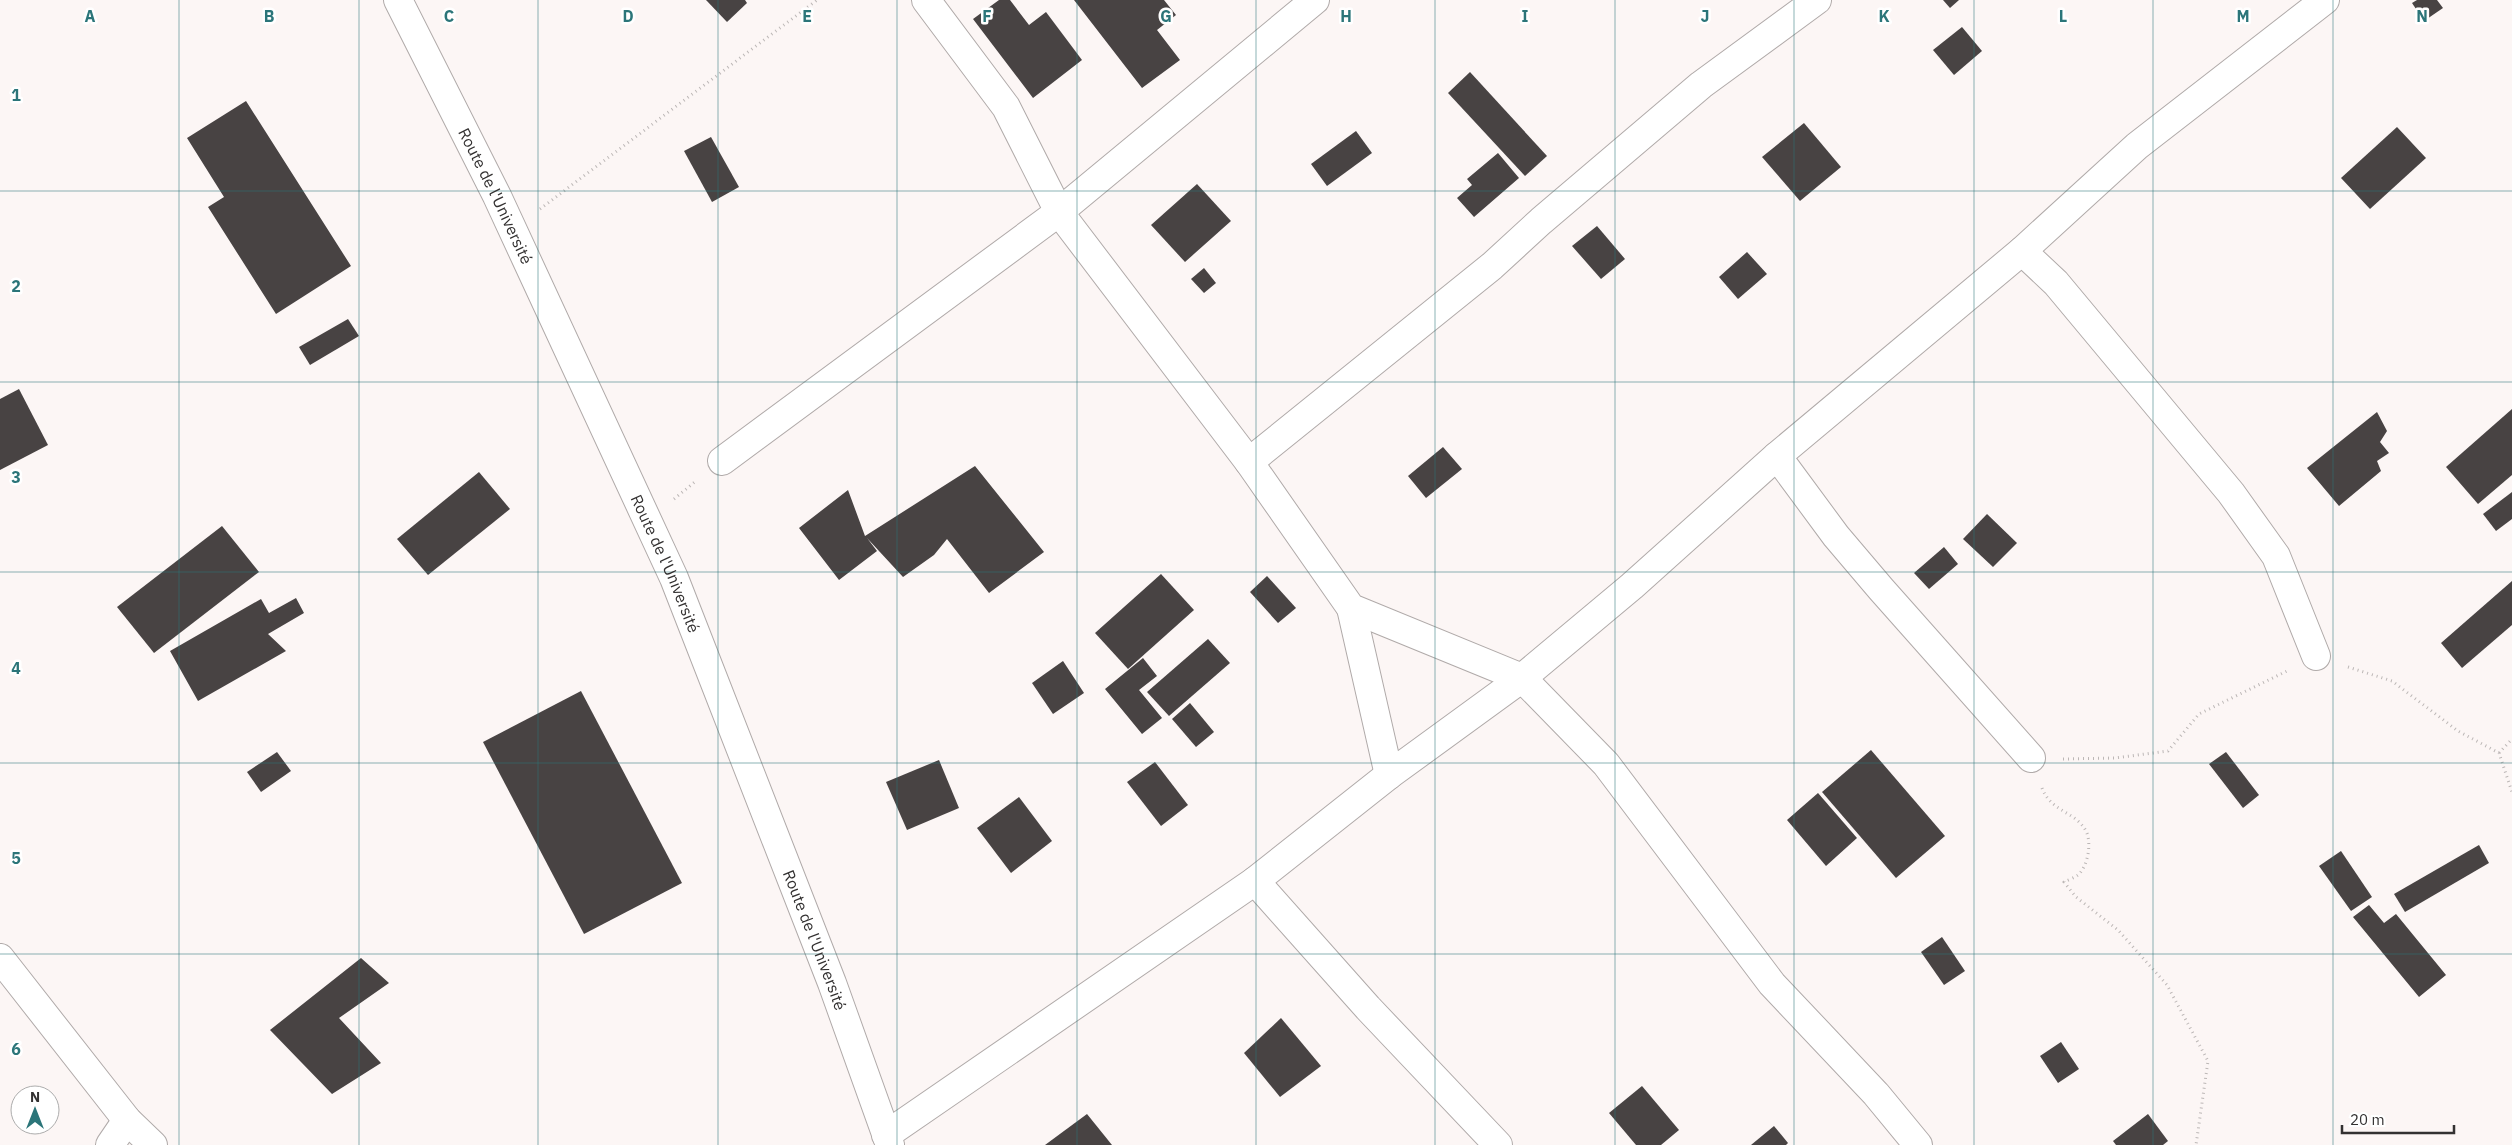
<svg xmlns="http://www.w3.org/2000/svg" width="2512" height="1145" viewBox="0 0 2512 1145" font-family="'IBM Plex Sans',sans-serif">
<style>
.building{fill:#484343}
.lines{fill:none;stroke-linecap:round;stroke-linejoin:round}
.minor-casing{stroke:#b0aaa9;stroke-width:30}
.path{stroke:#bcb7b6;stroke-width:3;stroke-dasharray:1 4;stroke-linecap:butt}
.minor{stroke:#fff;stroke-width:28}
.grid{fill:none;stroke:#2b7579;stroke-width:1;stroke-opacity:0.55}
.labels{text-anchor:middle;stroke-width:5;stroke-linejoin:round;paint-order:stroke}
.street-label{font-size:16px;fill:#333131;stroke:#fff}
.grid-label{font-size:16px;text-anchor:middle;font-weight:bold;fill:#2b7579;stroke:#fff;stroke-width:5;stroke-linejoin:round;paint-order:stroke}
</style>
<rect width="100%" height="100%" fill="#fcf6f5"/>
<g class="building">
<path d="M706 0H745L747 3 727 22Z"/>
<path d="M999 0H1010L1029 25 1046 12 1082 60 1033 98 973 19Z"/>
<path d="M1074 0H1164L1176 15 1157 30 1180 60 1142 88Z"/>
<path d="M1943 0H1959L1950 8Z"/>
<path d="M2417 0H2437L2443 8 2424 21 2412 3Z"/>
<path d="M1962 27 1982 51 1954 75 1933 50Z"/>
<path d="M1470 72 1547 156 1525 176 1448 93Z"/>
<path d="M246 101 351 266 276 314 208 207 224 197 187 138Z"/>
<path d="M1804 123 1841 167 1800 201 1762 157Z"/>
<path d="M2397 127 2426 158 2370 209 2341 178Z"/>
<path d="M1356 131 1372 153 1327 186 1311 164Z"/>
<path d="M711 137 739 187 712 202 684 151Z"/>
<path d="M1498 153 1519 178 1474 217 1457 198 1472 185 1467 179Z"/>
<path d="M1197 184 1231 221 1185 262 1151 225Z"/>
<path d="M1597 226 1625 259 1601 279 1572 246Z"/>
<path d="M1747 252 1767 274 1738 299 1719 277Z"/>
<path d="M1204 268 1216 283 1204 293 1191 279Z"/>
<path d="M348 319 359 336 310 365 299 347Z"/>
<path d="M19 389 48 445 0 470V399Z"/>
<path d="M2512 409V475L2478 504 2446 467Z"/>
<path d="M2377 412 2387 431 2380 442 2389 453 2377 461 2381 471 2339 506 2307 468Z"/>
<path d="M1443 447 1462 469 1426 498 1408 476Z"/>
<path d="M975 466 1044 552 989 593 947 539 934 555 903 577 867 538 877 551 839 580 799 528 848 490 865 536Z"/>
<path d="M479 472 510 509 428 575 397 539Z"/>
<path d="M2512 492V519L2496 531 2483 514Z"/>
<path d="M1987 514 2017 543 1993 567 1963 539Z"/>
<path d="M222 526 259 572 154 653 117 607Z"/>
<path d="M1944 547 1958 564 1929 589 1914 573Z"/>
<path d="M1161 574 1194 610 1128 669 1095 633Z"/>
<path d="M1267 576 1296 608 1278 623 1250 592Z"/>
<path d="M2512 581V625L2462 668 2441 643Z"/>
<path d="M296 598 304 613 268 634 286 651 198 701 170 651 261 599 269 613Z"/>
<path d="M1208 639 1230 663 1169 716 1147 692Z"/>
<path d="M1143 658 1157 676 1139 690 1162 718 1142 734 1105 689Z"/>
<path d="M1063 661 1084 693 1053 714 1032 683Z"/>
<path d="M581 691 682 883 584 934 483 742Z"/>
<path d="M1190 703 1214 732 1196 747 1172 719Z"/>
<path d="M1871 750 1945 836 1896 878 1822 792Z"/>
<path d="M277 752 291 771 261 792 247 772Z"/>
<path d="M2226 752 2259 795 2243 808 2209 764Z"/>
<path d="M939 760 959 808 907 830 886 782Z"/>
<path d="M1155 762 1188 805 1161 826 1127 782Z"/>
<path d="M1818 793 1857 838 1826 866 1787 820Z"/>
<path d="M1019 797 1052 841 1011 873 977 828Z"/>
<path d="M2479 845 2489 863 2405 912 2394 894Z"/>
<path d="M2341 851 2372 897 2351 911 2319 866Z"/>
<path d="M2369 905 2384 923 2396 914 2446 975 2419 997 2353 917Z"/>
<path d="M1942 937 1965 971 1944 985 1921 952Z"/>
<path d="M361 958 389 983 339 1018 381 1063 332 1094 270 1030Z"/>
<path d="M1281 1018 1321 1066 1280 1097 1244 1053Z"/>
<path d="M2061 1042 2079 1069 2058 1083 2040 1056Z"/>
<path d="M1642 1086 1679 1130 1661 1145H1636L1609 1113Z"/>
<path d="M1087 1114 1112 1145H1045Z"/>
<path d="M2148 1114 2168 1141 2163 1145H2116L2113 1141Z"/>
<path d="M1774 1126 1788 1143 1786 1145H1751Z"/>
</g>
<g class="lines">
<g class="minor-casing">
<g id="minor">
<path id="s1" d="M398 0 497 196 674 578 832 983 890 1145"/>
<path d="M926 0 1006 107 1059 212 1249 462 1351 608 1522 678 1632 586 1777 456 2022 251 2137 146 2325 0"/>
<path d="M2022 251 2056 283 2231 493 2276 556 2316 656"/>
<path d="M1777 456 1836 536 1881 589 2031 758"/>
<path d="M722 461 1059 212 1315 0"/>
<path d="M1249 462 1492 266 1541 221 1701 85 1817 0"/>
<path d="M1351 608 1389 775"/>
<path d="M1255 881 1368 1008 1498 1145"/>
<path d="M0 958 127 1120 153 1145"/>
<path d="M886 1135 1255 881 1389 775 1522 678 1606 764 1772 984 1876 1094 1918 1145"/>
<path d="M110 1145 127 1120"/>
</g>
</g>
<g class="path">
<path d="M540 209 817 0"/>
<path d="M674 499 696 481"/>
<path d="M2348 667 2392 681 2458 731 2499 753 2512 792"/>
<path d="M2499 753 2512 739"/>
<path d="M2063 759 2115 758 2168 751 2199 714 2287 671"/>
<path d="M2042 788C2051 812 2075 811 2086 831 2092 843 2088 866 2078 875 2074 878 2068 880 2064 882L2076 897 2118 930 2167 985 2208 1061 2196 1145"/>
</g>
<use href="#minor" class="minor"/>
</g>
<path class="grid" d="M179 0V1145M359 0V1145M538 0V1145M718 0V1145M897 0V1145M1077 0V1145M1256 0V1145M1435 0V1145M1615 0V1145M1794 0V1145M1974 0V1145M2153 0V1145M2333 0V1145M0 191H2512M0 382H2512M0 572H2512M0 763H2512M0 954H2512"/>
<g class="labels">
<g class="street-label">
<text dy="6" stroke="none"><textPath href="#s1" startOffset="219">Route de l'Université</textPath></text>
<text dy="6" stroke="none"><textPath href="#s1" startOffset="624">Route de l'Université</textPath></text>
<text dy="6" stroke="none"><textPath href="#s1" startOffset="1029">Route de l'Université</textPath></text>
</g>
</g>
<g class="grid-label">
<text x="90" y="22">A</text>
<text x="269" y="22">B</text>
<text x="449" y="22">C</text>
<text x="628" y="22">D</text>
<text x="807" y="22">E</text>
<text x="987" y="22">F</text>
<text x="1166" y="22">G</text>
<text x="1346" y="22">H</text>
<text x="1525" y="22">I</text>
<text x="1705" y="22">J</text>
<text x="1884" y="22">K</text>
<text x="2063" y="22">L</text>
<text x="2243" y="22">M</text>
<text x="2422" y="22">N</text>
<text x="16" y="101">1</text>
<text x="16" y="292">2</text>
<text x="16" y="483">3</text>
<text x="16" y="674">4</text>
<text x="16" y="864">5</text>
<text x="16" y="1055">6</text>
</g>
<g transform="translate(35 1110)"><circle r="24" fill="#ffffff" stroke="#adadad"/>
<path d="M0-4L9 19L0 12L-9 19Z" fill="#2b7579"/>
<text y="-8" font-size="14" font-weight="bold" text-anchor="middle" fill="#333131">N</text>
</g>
<path d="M2342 1125v8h112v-8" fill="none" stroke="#333131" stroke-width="2.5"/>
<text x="2350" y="1125" font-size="15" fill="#333131" stroke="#ffffff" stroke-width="4" paint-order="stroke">20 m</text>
</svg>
